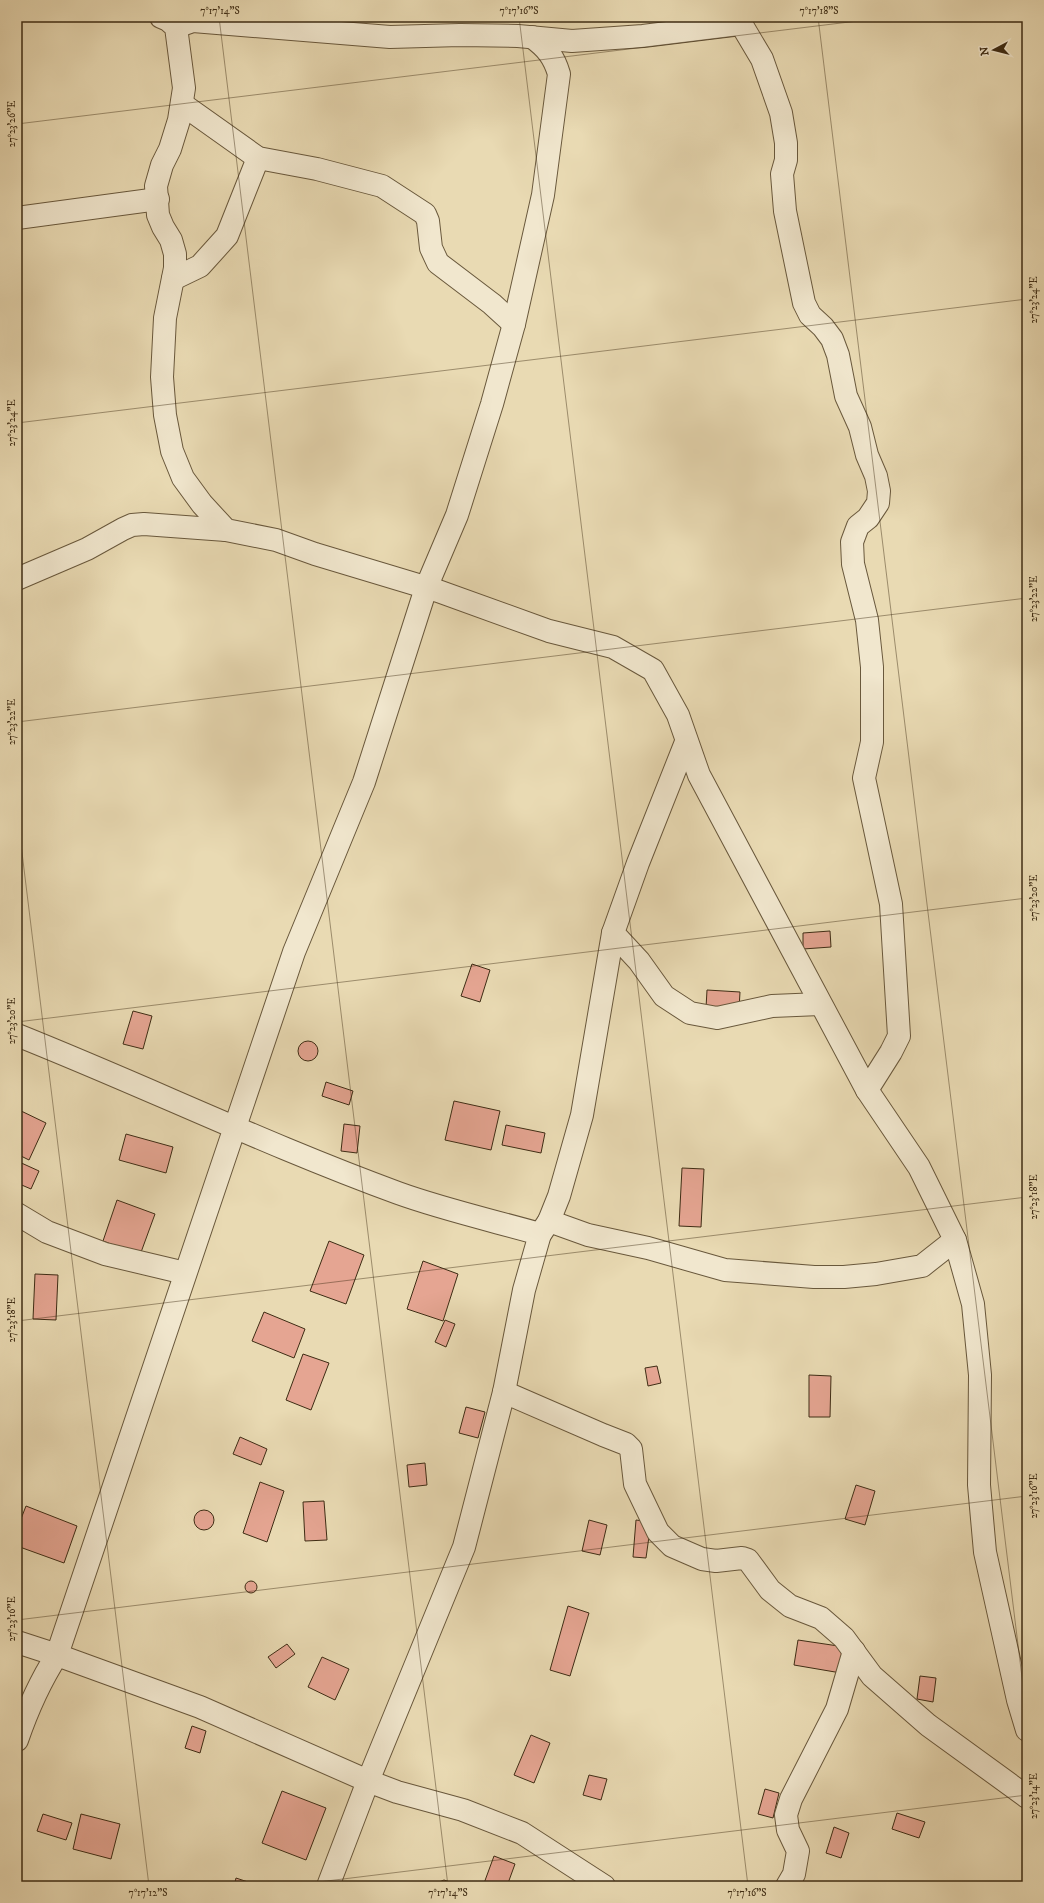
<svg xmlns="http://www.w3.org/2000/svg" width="1044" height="1903" viewBox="0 0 1044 1903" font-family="'IM FELL DW Pica',serif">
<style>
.building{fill:#e5a592;stroke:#3e2c14}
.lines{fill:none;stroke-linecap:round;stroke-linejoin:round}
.street-casing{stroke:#69583c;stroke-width:24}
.street{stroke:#f1e7ce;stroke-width:22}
.ticks{fill:none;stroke:#3e2c14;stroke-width:1;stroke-opacity:0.45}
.neatline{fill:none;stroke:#3e2c14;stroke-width:1.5}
.ticks-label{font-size:10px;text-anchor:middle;fill:#3e2c14}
</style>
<rect width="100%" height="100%" fill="#e9dab3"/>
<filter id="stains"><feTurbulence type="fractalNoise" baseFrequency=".005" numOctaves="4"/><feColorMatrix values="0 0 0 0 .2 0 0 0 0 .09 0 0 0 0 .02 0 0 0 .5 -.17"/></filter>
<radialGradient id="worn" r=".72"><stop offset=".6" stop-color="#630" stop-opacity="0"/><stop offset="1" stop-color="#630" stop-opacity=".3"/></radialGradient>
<g class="building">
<path d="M830 931 831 947 803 949V933Z"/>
<path d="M472 964 490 970 480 1002 461 996Z"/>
<path d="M707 990 740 992 739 1009 706 1008Z"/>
<path d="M133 1011 152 1016 143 1049 123 1044Z"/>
<circle cx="308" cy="1051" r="10"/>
<path d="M326 1082 353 1091 349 1105 322 1096Z"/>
<path d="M454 1101 500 1111 491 1150 445 1140Z"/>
<path d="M17 1109 46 1123 29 1160 17 1154Z"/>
<path d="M344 1124 360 1126 357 1153 341 1151Z"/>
<path d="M506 1125 545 1133 541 1153 502 1145Z"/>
<path d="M126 1134 173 1147 166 1173 119 1160Z"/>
<path d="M17 1161 39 1171 31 1189 17 1183Z"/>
<path d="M682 1168 704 1169 701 1227 679 1226Z"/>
<path d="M117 1200 155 1214 140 1255 103 1241Z"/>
<path d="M329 1241 364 1255 346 1304 310 1291Z"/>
<path d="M423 1261 458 1274 443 1321 407 1309Z"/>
<path d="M35 1274 58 1275 56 1320 33 1319Z"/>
<path d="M264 1312 305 1329 294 1358 252 1341Z"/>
<path d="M445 1320 455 1324 446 1347 435 1342Z"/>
<path d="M303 1354 329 1363 311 1410 286 1400Z"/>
<path d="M657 1366 661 1383 648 1386 645 1368Z"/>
<path d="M809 1375 831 1376 830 1417H809Z"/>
<path d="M466 1407 485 1412 478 1438 459 1433Z"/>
<path d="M240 1437 267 1449 261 1465 233 1454Z"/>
<path d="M425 1463 427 1485 409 1487 407 1465Z"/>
<path d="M260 1482 284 1491 267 1542 243 1533Z"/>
<path d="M856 1485 875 1491 865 1525 845 1519Z"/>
<path d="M324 1501 327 1540 305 1541 303 1502Z"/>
<path d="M26 1506 77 1526 64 1563 17 1546V1529Z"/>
<circle cx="204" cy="1520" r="10"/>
<path d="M589 1520 607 1525 600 1555 582 1551Z"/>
<path d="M636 1520 651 1522 646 1558 633 1557Z"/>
<circle cx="251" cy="1587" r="6"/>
<path d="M568 1606 589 1613 570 1676 550 1670Z"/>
<path d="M798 1640 845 1647 841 1673 794 1665Z"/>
<path d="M287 1644 295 1654 276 1668 268 1657Z"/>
<path d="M322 1657 349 1669 335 1700 308 1687Z"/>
<path d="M920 1676 936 1678 933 1702 917 1699Z"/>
<path d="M192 1726 206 1731 200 1753 185 1748Z"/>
<path d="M531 1735 550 1743 534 1783 514 1775Z"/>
<path d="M589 1775 607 1779 601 1800 583 1795Z"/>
<path d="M765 1789 779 1793 773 1818 758 1814Z"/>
<path d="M282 1791 326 1808 306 1860 262 1843Z"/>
<path d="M897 1813 925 1822 919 1838 892 1829Z"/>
<path d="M43 1814 72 1823 66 1840 37 1831Z"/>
<path d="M81 1814 120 1824 111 1859 73 1849Z"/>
<path d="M834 1827 849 1833 841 1858 826 1853Z"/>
<path d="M494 1856 515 1864 507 1886H483Z"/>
<path d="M236 1878 260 1886H234Z"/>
<path d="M444 1880 450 1882 453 1886H437L439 1882Z"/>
</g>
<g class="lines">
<g class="street-casing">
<g id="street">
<path d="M161 17 168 20 176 27 184 88 179 120 170 149 162 165 156 186 158 215 163 227 171 240 175 254V268L165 318 162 377 165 415 172 451 183 478 202 504 226 530 276 540 315 554 438 591 549 631 613 647 653 670 678 715 699 775 867 1090 919 1167 955 1240 973 1304 980 1375 979 1485 985 1552 1018 1700 1027 1730"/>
<path d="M737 17 762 59 781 113 786 143V160L782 174 785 211 804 303 810 315 823 327 832 339 838 355 846 396 860 427 867 455 876 476 879 491 878 503 868 518 858 526 852 542 853 564 867 620 872 667V742L864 778 891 904 899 1036 891 1052 867 1090"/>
<path d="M176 27 193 21 390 37 460 35 518 36 572 41 643 36 741 24"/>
<path d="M182 104 258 158 317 169 382 186 425 214 428 221 431 248 438 263 492 304 514 324"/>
<path d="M17 218 158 199"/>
<path d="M173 279 200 266 227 236 258 158"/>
<path d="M17 579 87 549 123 529 132 525 144 524 226 530"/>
<path d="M686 742 638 863 613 933 639 961 664 996 690 1013 717 1018 772 1006 820 1004"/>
<path d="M17 1035C145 1086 269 1146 398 1193 442 1209 494 1221 540 1234L524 1290 504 1392 464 1547 368 1781 328 1886"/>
<path d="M17 1214 47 1232 105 1254 185 1273"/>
<path d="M549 1221 588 1235 648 1248 725 1270 814 1277H844L876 1274 922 1266 955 1240"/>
<path d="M541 1233 549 1221 559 1196 582 1115 613 933"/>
<path d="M504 1392 603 1435 626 1444 631 1449 635 1484 658 1532 672 1546 702 1559 716 1561 742 1558 748 1560 770 1590 790 1606 821 1618 844 1638 872 1676 928 1725 1027 1797"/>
<path d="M17 1642 57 1655 200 1707 368 1781 397 1792 463 1810 522 1833 604 1886"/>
<path d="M17 1740C28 1708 39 1683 57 1655L294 952 364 782 426 588 457 515 492 404 514 324 543 195 559 74C554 57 547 48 532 37"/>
<path d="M787 1886 794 1874 798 1851 788 1830 786 1815 791 1799 837 1709 854 1651"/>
</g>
</g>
<use href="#street" class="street"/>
</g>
<path class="ticks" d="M219 17 448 1886M519 17 748 1886M818 17 1027 1718M17 124 890 17M17 423 1027 299M17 722 1027 598M17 812 149 1886M17 1022 1027 898M17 1321 1027 1197M17 1620 1027 1496M286 1886 1027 1795"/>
<rect width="1044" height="1903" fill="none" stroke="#e9dab3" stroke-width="44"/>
<g transform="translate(994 50) rotate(263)" stroke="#f1e7ce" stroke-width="3" paint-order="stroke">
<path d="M0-3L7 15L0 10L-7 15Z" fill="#3e2c14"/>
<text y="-6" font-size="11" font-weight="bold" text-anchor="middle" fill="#3e2c14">N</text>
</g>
<rect x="22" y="22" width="1000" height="1859" class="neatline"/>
<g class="ticks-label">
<text x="220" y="14">7°17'14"S</text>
<text x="519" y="14">7°17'16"S</text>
<text x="819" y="14">7°17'18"S</text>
<text transform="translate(11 124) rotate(-90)" y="4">27°23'26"E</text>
<text transform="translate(1033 300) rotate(-90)" y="4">27°23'24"E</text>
<text transform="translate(11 423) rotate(-90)" y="4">27°23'24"E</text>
<text transform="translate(1033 599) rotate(-90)" y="4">27°23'22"E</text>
<text transform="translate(11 722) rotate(-90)" y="4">27°23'22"E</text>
<text transform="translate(1033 898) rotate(-90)" y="4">27°23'20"E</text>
<text transform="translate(11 1021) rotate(-90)" y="4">27°23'20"E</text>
<text transform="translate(1033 1197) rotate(-90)" y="4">27°23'18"E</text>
<text transform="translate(11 1320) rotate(-90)" y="4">27°23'18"E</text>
<text transform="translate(1033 1496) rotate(-90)" y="4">27°23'16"E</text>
<text transform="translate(11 1619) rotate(-90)" y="4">27°23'16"E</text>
<text transform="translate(1033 1796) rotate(-90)" y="4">27°23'14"E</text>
<text x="148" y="1896">7°17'12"S</text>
<text x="448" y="1896">7°17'14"S</text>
<text x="747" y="1896">7°17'16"S</text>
</g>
<rect width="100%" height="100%" filter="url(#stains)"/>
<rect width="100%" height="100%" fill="url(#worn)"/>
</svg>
